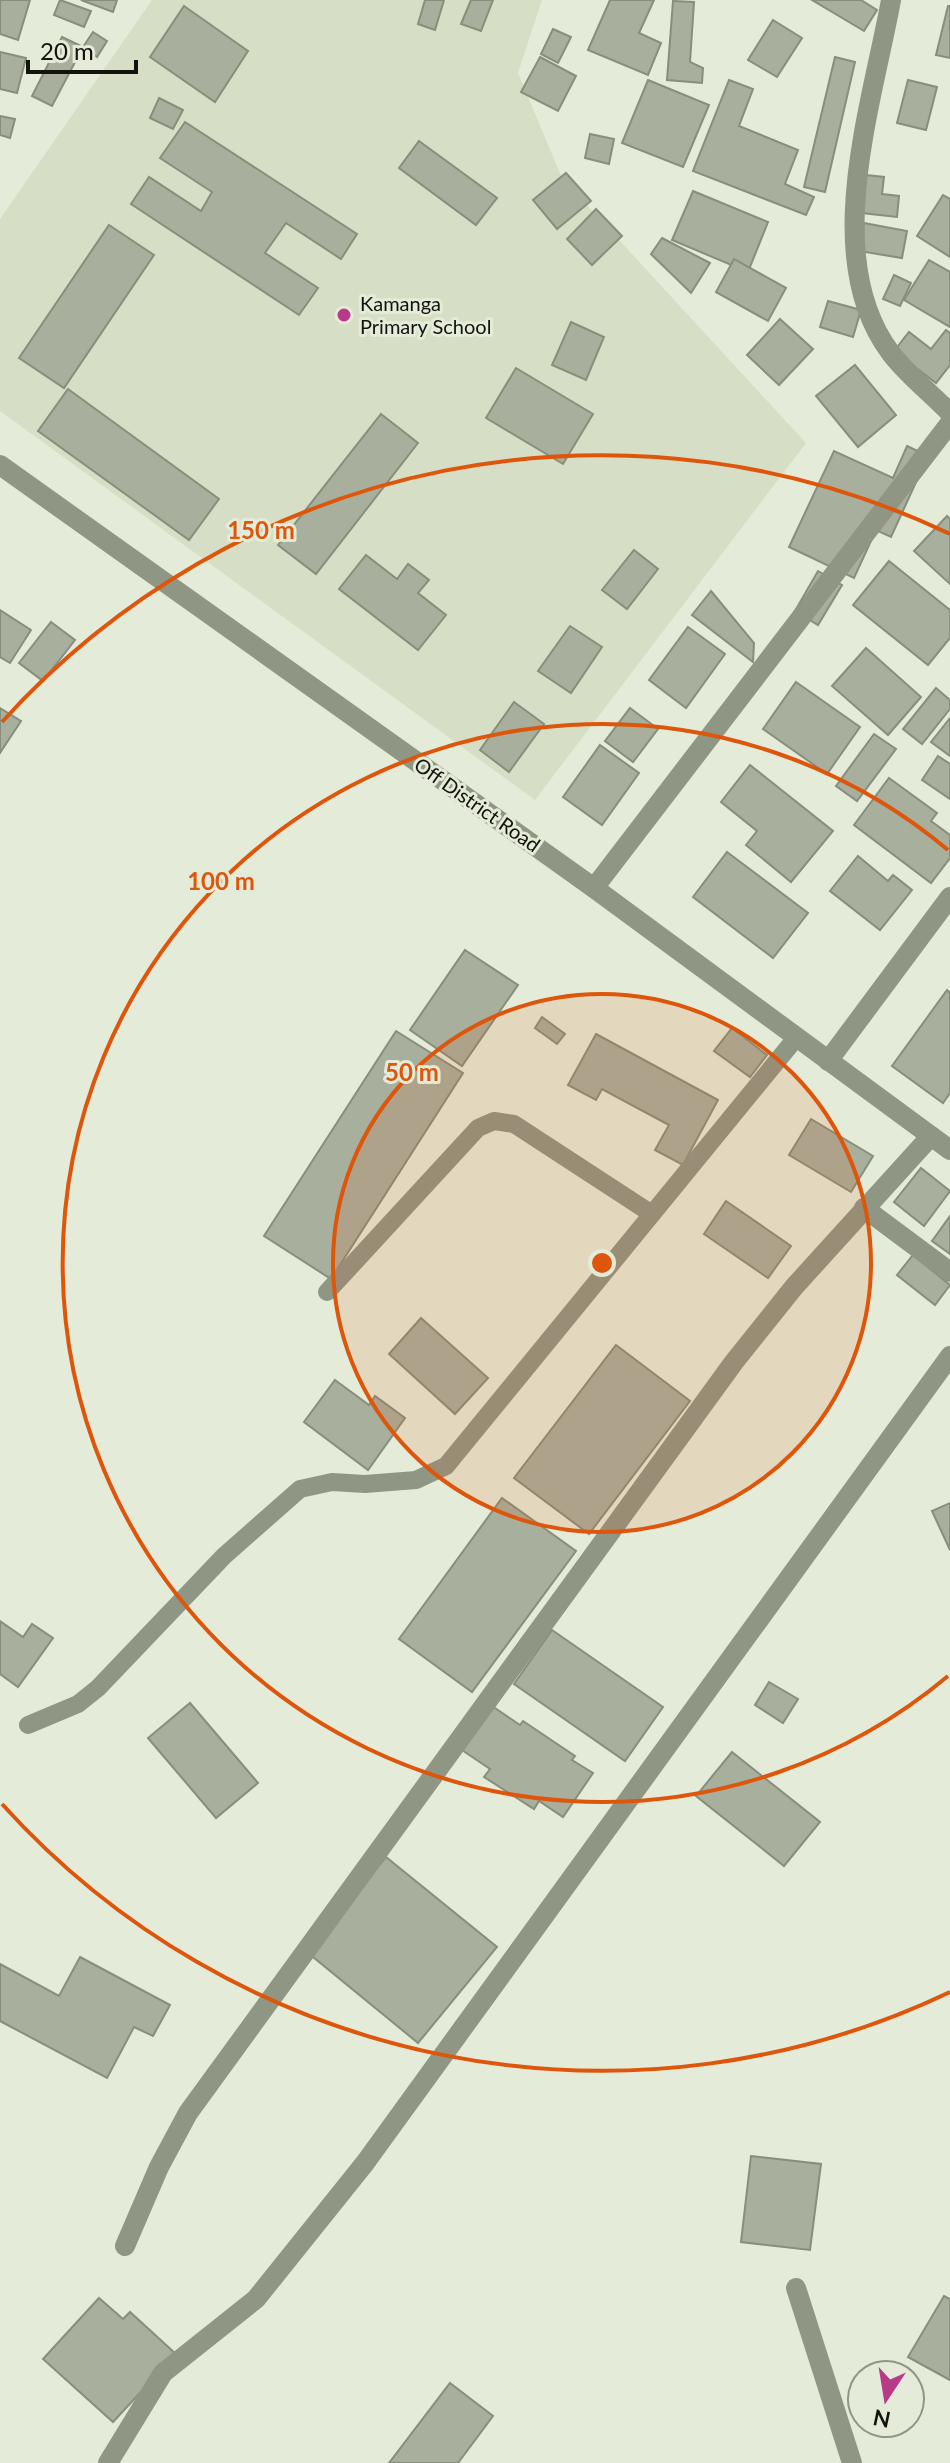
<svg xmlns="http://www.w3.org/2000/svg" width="950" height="2463" viewBox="0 0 950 2463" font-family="Lato,sans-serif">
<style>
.built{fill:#d6dfc5}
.building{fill:#a8af9c;stroke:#888e7c;stroke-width:2}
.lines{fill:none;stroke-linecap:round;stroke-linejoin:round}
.service{stroke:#909684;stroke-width:18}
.minor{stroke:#909684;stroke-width:20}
.ring{fill:none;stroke:#dd560c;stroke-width:4}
.poi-dot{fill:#b83b89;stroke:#e4ebd8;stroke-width:3}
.labels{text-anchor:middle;stroke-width:6;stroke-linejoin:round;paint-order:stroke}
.poi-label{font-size:20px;fill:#11130c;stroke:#e4ebd8;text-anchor:start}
.street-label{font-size:20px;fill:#11130c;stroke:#e4ebd8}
.centre{fill:#dd560c;stroke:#e4ebd8;stroke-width:4}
.ring-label{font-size:24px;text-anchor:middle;font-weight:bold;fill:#dd560c;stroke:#e4ebd8;stroke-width:6;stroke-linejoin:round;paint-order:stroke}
</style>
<rect width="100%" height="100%" fill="#e4ebd8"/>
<path class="built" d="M152 0H542L518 73 562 178 806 443 535 800 0 411V219Z"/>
<g class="building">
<path d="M0 0H30L18 40 0 34Z"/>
<path d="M60 0 91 11 84 27 54 15Z"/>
<path d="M81 0H117L113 12Z"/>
<path d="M425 0H444L435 30 418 24Z"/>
<path d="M471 0H493L481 31 461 24Z"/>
<path d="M610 0H654L639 33 661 43 648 75 588 50Z"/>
<path d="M812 0H861L877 10 864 31Z"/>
<path d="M673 1 694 2 690 62 703 68 702 83 667 80Z"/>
<path d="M184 6 248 51 215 102 150 57Z"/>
<path d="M948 6H950V58L936 55Z"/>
<path d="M773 20 802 38 777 77 748 60Z"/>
<path d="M553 29 571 37 558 63 541 54Z"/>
<path d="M93 32 107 41 97 57 83 47Z"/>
<path d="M62 37 83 47 52 106 32 96Z"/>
<path d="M0 52 26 58 17 93 0 89Z"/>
<path d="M540 57 576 76 558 111 521 92Z"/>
<path d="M835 57 855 62 825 192 804 187Z"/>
<path d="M648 80 709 105 683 167 622 143Z"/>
<path d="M729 80 753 89 739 126 798 150 785 184 814 197 806 215 693 171Z"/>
<path d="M908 80 937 87 926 130 897 123Z"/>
<path d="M159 98 183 110 173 129 150 118Z"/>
<path d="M0 116 15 119 10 138 0 135Z"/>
<path d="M185 122 357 234 341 259 286 223 265 253 318 288 299 315 131 204 149 177 201 211 212 192 160 158Z"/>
<path d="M590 134 614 139 609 164 585 158Z"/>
<path d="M419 141 497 198 476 225 399 168Z"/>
<path d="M566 173 591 201 557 229 533 200Z"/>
<path d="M866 175 884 177 882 194 899 196 897 217 862 213Z"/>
<path d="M693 191 768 222 748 272 672 240Z"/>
<path d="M943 195 950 199V257L917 236Z"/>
<path d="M596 209 622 236 592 265 567 239Z"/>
<path d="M864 223 907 231 902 258 859 251Z"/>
<path d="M109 225 154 255 64 388 19 358Z"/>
<path d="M662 238 710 263 691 293 651 254Z"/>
<path d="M734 259 786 288 768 321 716 292Z"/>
<path d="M929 260 950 272V327L904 300Z"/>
<path d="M894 275 911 283 900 306 883 299Z"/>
<path d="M828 301 861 310 853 337 820 327Z"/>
<path d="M780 319 813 349 779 385 747 355Z"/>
<path d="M571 322 604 337 586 380 552 365Z"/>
<path d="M946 330 950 333V365L936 383 894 351 909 332 931 349Z"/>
<path d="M855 365 896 415 858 447 816 396Z"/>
<path d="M516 368 593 414 563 464 486 418Z"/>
<path d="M68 389 219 499 189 540 38 431Z"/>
<path d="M381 414 418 443 316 574 278 545Z"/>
<path d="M907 446 928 456 891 537 876 530 854 578 789 547 834 451 893 478Z"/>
<path d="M947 516 950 519V584L914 551Z"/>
<path d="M634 550 658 569 627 609 602 590Z"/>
<path d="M366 555 397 579 408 564 429 580 418 593 446 615 418 650 339 589Z"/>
<path d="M889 561 950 610V638L928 665 853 605Z"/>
<path d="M818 571 842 585 818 625 795 611Z"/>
<path d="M711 591 754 643 753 662 692 615Z"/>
<path d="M0 610 31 630 10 663 0 657Z"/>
<path d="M51 622 75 640 43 681 19 663Z"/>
<path d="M570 626 602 647 571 693 538 671Z"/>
<path d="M688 627 725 654 686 708 649 680Z"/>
<path d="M866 648 921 697 888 735 832 686Z"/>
<path d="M796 682 860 727 827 774 763 729Z"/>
<path d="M936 688 950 700V709L922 744 903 729Z"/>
<path d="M514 702 544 724 509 772 480 750Z"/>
<path d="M0 708 21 721 0 753Z"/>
<path d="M630 708 658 729 633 762 605 741Z"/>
<path d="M950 718V756L931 742Z"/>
<path d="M874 734 896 749 857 801 836 786Z"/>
<path d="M600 745 639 773 602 825 563 797Z"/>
<path d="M938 756 950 764V799L922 780Z"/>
<path d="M750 765 833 831 791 882 746 845 757 831 721 802Z"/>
<path d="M889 778 937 813 931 821 950 835V858L931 883 854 825Z"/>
<path d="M727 852 808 913 773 958 693 897Z"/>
<path d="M858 856 888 881 893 875 912 890 880 930 830 891Z"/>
<path d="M465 950 518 985 462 1066 410 1030Z"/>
<path d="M947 990 950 993V1093L943 1103 892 1066Z"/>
<path d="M542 1017 565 1034 557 1044 535 1028Z"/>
<path d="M732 1028 767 1055 750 1077 714 1051Z"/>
<path d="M396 1031 463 1073 331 1279 264 1236Z"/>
<path d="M596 1034 718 1100 683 1165 655 1150 669 1125 602 1089 596 1100 568 1085Z"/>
<path d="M811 1119 873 1156 851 1192 789 1155Z"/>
<path d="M921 1168 950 1191 924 1226 894 1202Z"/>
<path d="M726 1201 791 1246 768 1278 704 1234Z"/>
<path d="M950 1216V1254L932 1241Z"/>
<path d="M913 1255 950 1285 935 1305 897 1275Z"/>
<path d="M421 1318 488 1378 455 1414 389 1354Z"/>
<path d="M616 1345 690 1401 589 1534 514 1478Z"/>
<path d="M335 1380 369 1405 375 1396 405 1418 368 1470 304 1422Z"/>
<path d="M502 1498 576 1551 472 1692 399 1639Z"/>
<path d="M950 1503V1550L932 1511Z"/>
<path d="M0 1621 23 1637 32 1624 53 1638 18 1687 0 1674Z"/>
<path d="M552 1630 663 1707 625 1761 514 1684Z"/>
<path d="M769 1682 798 1699 783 1723 755 1705Z"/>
<path d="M190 1703 258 1783 216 1818 148 1738Z"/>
<path d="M489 1704 520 1725 523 1721 575 1756 572 1760 593 1773 563 1817 539 1801 534 1809 484 1777 490 1769 459 1748Z"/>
<path d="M732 1752 820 1822 784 1866 696 1796Z"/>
<path d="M386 1857 497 1947 418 2043 307 1952Z"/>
<path d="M80 1957 170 2005 153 2036 134 2027 107 2078 0 2021V1964L59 1996Z"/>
<path d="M751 2156 821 2164 810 2250 741 2242Z"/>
<path d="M944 2296 950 2299V2380L908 2357Z"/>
<path d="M99 2298 123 2319 130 2312 176 2354 113 2422 43 2359Z"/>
<path d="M450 2383 493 2416 458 2463H389Z"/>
</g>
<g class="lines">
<g class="service">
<path d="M327 1292 478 1128 494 1121 514 1124 652 1214"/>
<path d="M28 1725 78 1704 98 1688 224 1556 300 1489 332 1482 365 1484 416 1480 446 1466 796 1038"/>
</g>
<g class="minor">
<path d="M891 0C872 105 820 258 890 352 906 374 931 393 950 413"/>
<path d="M0 465 594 888 950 1150"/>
<path d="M594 888 950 423"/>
<path d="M828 1061 950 897"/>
<path d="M864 1208 950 1272"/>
<path d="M125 2246 159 2167 188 2113 734 1362 794 1287 931 1136"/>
<path d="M796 2288 852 2463"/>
<path d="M108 2463 163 2373 256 2299 365 2163 950 1356"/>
</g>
</g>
<circle cx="602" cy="1263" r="269" fill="#dd560c" fill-opacity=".12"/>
<g class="ring">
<circle cx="602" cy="1263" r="269"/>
<path d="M948 1676A539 539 0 1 1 948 850"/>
<path d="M950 1992A808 808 0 0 1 2 1804M2 722A808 808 0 0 1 950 534"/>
</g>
<circle class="poi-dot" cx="344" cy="315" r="8"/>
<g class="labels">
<g class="poi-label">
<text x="360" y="311">Kamanga<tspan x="360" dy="23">Primary School</tspan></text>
</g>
<g class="street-label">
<text transform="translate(477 805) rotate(35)" y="7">Off District Road</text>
</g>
</g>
<circle cx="602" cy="1263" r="12" class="centre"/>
<g class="ring-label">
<text x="261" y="539">150 m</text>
<text x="221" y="890">100 m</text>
<text x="412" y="1081">50 m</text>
</g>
<g transform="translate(886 2399) rotate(192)"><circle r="38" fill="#e4ebd8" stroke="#909586" stroke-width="2"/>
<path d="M0-6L14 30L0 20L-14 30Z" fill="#b83b89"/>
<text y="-12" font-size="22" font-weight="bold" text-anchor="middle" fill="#11130c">N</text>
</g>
<path d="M28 60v12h108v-12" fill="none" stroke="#11130c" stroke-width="4"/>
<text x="40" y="60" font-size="24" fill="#11130c" stroke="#e4ebd8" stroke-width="6" paint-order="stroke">20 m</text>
</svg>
